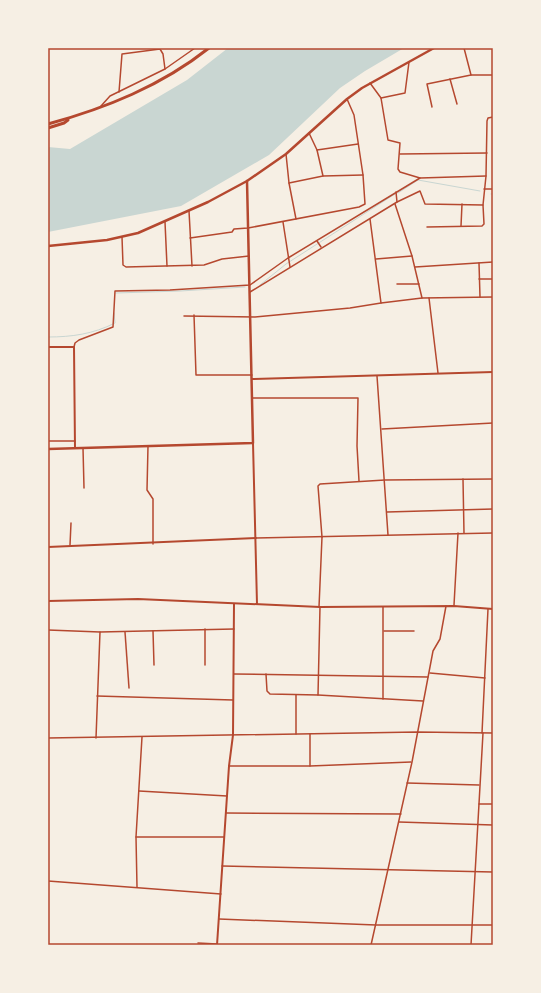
<svg xmlns="http://www.w3.org/2000/svg" width="541" height="993" viewBox="0 0 541 993" font-family="Lato,sans-serif">
<style>
.water{fill:#c9d6d2}
.lines{fill:none;stroke-linecap:round;stroke-linejoin:round}
.stream{stroke:#c9d6d2;stroke-width:1}
.pedestrian{stroke:#b5482f;stroke-width:1.5}
.minor{stroke:#b5482f;stroke-width:1.5}
.tertiary{stroke:#b5482f;stroke-width:2}
.secondary{stroke:#b5482f;stroke-width:2.5}
.primary{stroke:#b5482f;stroke-width:3}
.neatline{fill:none;stroke:#b5482f;stroke-width:1.5}
</style>
<rect width="100%" height="100%" fill="#f6efe4"/>
<path class="water" d="M228 48H404L365 71 340 88 269 155 181 206 48 232V147L70 149 187 80Z"/>
<g class="lines">
<g class="stream">
<path d="M398 193 418 180 480 191"/>
<path d="M491 194H493"/>
<path d="M260 285 286 264 395 194"/>
<path d="M116 293 180 291 245 287"/>
<path d="M48 337C72 337 93 334 115 323L114 313"/>
</g>
<path class="pedestrian" d="M48 441H75"/>
<g class="minor">
<path d="M464 48 471 75"/>
<path d="M450 79 457 104"/>
<path d="M370 83 381 98 388 140 400 143 398 169 400 172 420 178 486 176"/>
<path d="M119 92 122 54 160 49 163 54 165 69"/>
<path d="M381 98 405 93 409 62"/>
<path d="M101 106 110 96 165 69 195 48"/>
<path d="M432 107 427 84 471 75H493"/>
<path d="M309 133 317 150 323 176"/>
<path d="M317 150 358 144"/>
<path d="M286 154 289 183 296 219"/>
<path d="M400 154 487 153"/>
<path d="M289 183 323 176 363 175"/>
<path d="M484 189H493"/>
<path d="M396 192 397 202"/>
<path d="M395 204 412 256 422 298"/>
<path d="M189 211 192 266"/>
<path d="M370 219 381 303"/>
<path d="M165 222 167 266"/>
<path d="M283 222 290 267"/>
<path d="M461 226 462 204"/>
<path d="M427 227 482 226 484 224 483 205 486 176 487 121 488 118 493 117"/>
<path d="M122 237 123 265 126 267 204 265 222 259 249 256"/>
<path d="M190 238 232 232 234 229 248 228 359 207 365 204 363 175 354 115 347 99"/>
<path d="M317 241 321 247"/>
<path d="M376 259 412 256"/>
<path d="M479 263 480 297"/>
<path d="M415 267 493 262"/>
<path d="M479 279H493"/>
<path d="M397 284H419"/>
<path d="M250 292 397 202 420 191 425 204 483 205"/>
<path d="M429 298 438 373"/>
<path d="M194 315 196 375H252"/>
<path d="M184 316 255 317 350 308 381 303 422 298 493 297"/>
<path d="M74 347 75 343 79 340 113 327 115 291 170 290 250 285 288 258 420 178"/>
<path d="M377 376 388 535"/>
<path d="M252 398H358L357 446 359 481"/>
<path d="M493 423V448"/>
<path d="M382 429 493 423"/>
<path d="M148 446 147 490 153 499V544"/>
<path d="M83 448 84 488"/>
<path d="M463 479 464 533"/>
<path d="M387 512 493 509"/>
<path d="M322 537 318 486 320 484 385 480 493 479"/>
<path d="M256 538 493 533"/>
<path d="M70 545 71 523"/>
<path d="M454 605 458 533"/>
<path d="M319 607 322 537"/>
<path d="M48 630 100 632 234 629"/>
<path d="M153 631 154 665"/>
<path d="M384 631H414"/>
<path d="M125 632 129 688"/>
<path d="M205 665V629"/>
<path d="M430 673 485 678"/>
<path d="M234 674 428 677"/>
<path d="M266 674 267 691 270 694 318 695 423 701"/>
<path d="M318 695 320 607"/>
<path d="M97 696 233 700"/>
<path d="M383 699V607"/>
<path d="M482 733 488 609"/>
<path d="M296 734V695"/>
<path d="M310 734V766"/>
<path d="M48 738 417 732 493 733"/>
<path d="M96 738 100 632"/>
<path d="M229 766H310L411 762"/>
<path d="M407 783 479 785"/>
<path d="M139 791 227 796"/>
<path d="M479 804H493"/>
<path d="M226 813 401 814"/>
<path d="M399 822 493 825"/>
<path d="M136 837H224"/>
<path d="M222 866 493 872"/>
<path d="M48 881 221 894"/>
<path d="M137 887 136 837 142 737"/>
<path d="M219 919 376 925H493"/>
<path d="M198 943 217 944"/>
<path d="M371 945 412 762 433 651 440 639 446 606"/>
<path d="M471 945 483 733"/>
</g>
<g class="tertiary">
<path d="M48 347H74L75 448"/>
<path d="M252 379 493 372"/>
<path d="M253 443 257 604"/>
<path d="M48 547 256 538"/>
<path d="M48 601 138 599 320 607 454 606 493 609"/>
<path d="M217 945 229 766 233 735 234 604"/>
</g>
<g class="secondary">
<path d="M48 246 107 240 138 233 208 202 247 181 286 154 347 99 362 88 434 48"/>
<path d="M48 449 253 443 247 181"/>
</g>
<g class="primary">
<path d="M48 124C106 108 161 86 209 48"/>
<path d="M48 128 64 123 68 120"/>
</g>
</g>
<rect width="541" height="993" fill="none" stroke="#f6efe4" stroke-width="98"/>
<rect x="49" y="49" width="443" height="895" class="neatline"/>
</svg>
